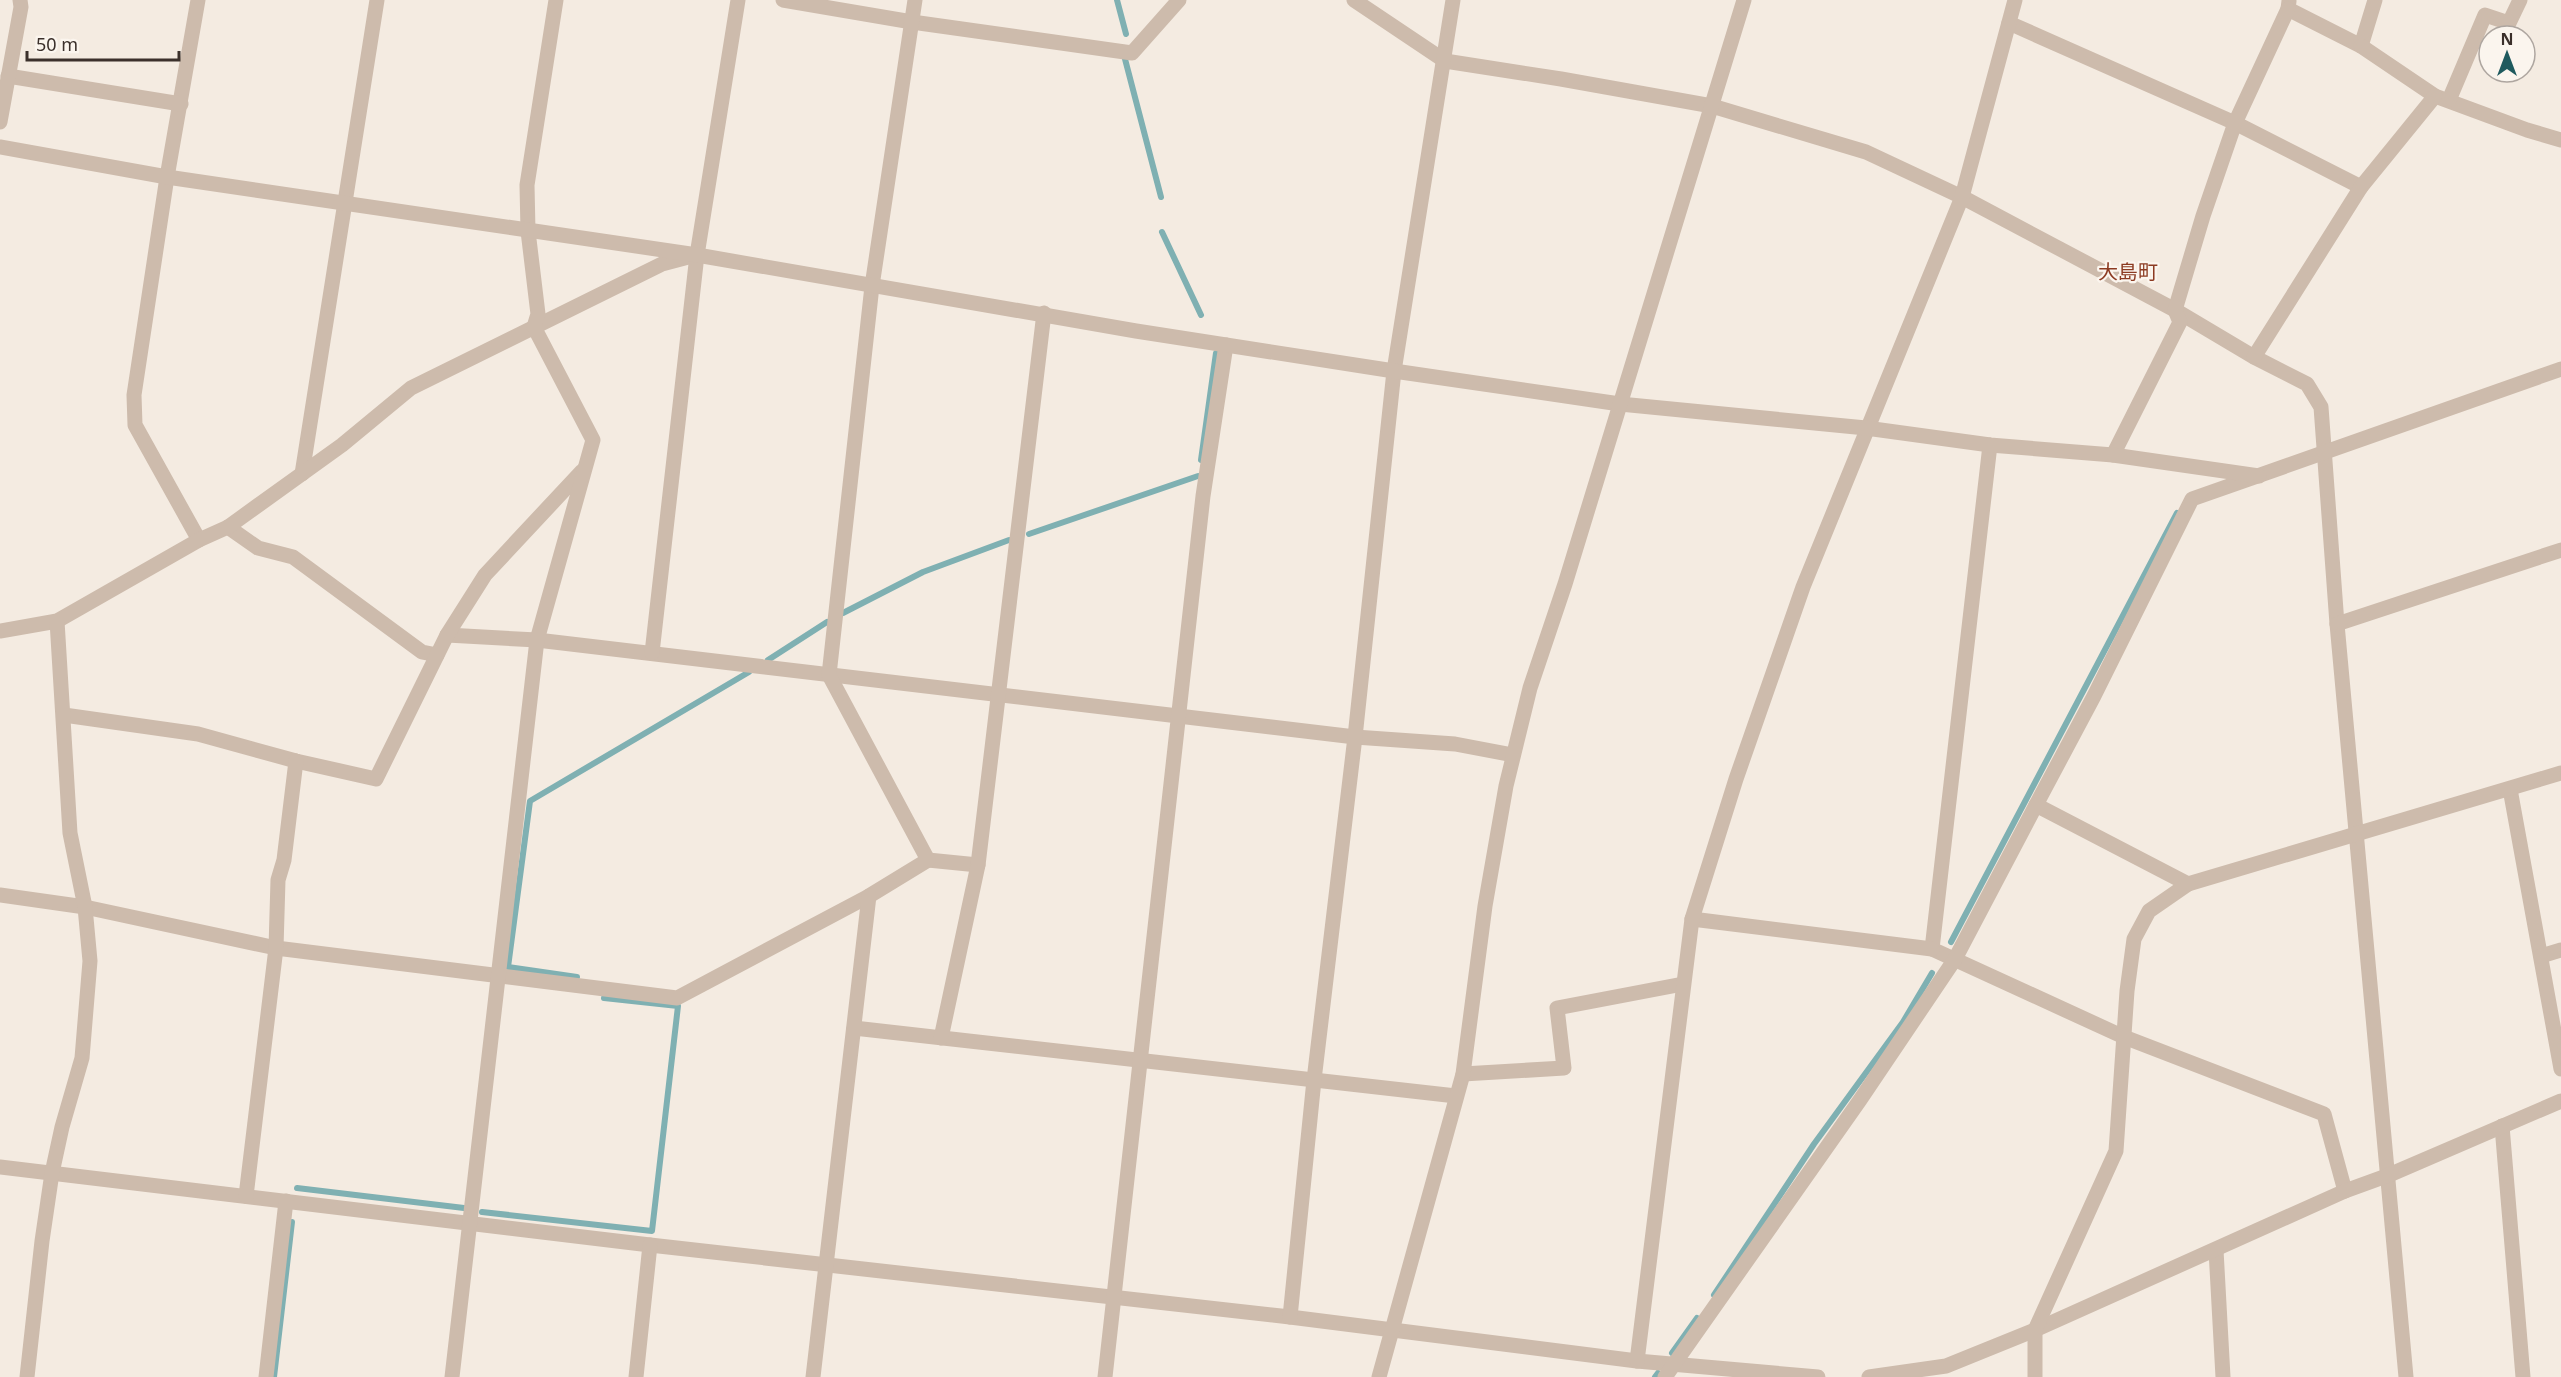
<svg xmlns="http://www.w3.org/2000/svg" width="2561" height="1377" viewBox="0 0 2561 1377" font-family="'Noto Sans','Noto Sans JP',sans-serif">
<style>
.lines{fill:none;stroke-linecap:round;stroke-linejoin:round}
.stream{stroke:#7fb0b2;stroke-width:6}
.minor{stroke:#cdbbac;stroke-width:15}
.tertiary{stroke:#cdbbac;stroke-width:15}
.labels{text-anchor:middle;stroke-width:4.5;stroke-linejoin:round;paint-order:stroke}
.neighbourhood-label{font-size:20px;fill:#8c3b22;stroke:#fbf5ee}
</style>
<rect width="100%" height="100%" fill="#f4ebe1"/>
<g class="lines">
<g class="stream">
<path d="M1117 0 1126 34"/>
<path d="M1125 59 1161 197"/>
<path d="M1162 232 1201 315"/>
<path d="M1201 460 1216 353"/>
<path d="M1029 534 1198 476"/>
<path d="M843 613 923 572 1009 540"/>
<path d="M768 660 827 622"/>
<path d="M1951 942 2177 513"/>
<path d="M577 977 508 967 530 801 749 672"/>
<path d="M297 1188 464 1208"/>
<path d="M482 1212 652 1231 678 1006 604 998"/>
<path d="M1714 1295 1814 1144 1903 1022 1932 973"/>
<path d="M1672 1353 1697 1318"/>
<path d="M274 1377 292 1222"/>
<path d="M1655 1377 1658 1373"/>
</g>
<g class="minor">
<path d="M198 0 167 177 134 395 135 425 199 540"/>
<path d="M783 0 912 22 1132 53 1179 0"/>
<path d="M1354 0 1445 61 1561 79 1712 106 1866 152 1962 197 2175 310 2254 357 2307 384 2321 407 2337 624 2406 1377"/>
<path d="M2289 1 2288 9 2361 46 2375 0"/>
<path d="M2009 23 2235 123 2361 187"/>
<path d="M2361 46 2435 96 2527 130 2561 140"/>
<path d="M8 76 181 104"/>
<path d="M2449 100 2485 15 2509 23 2520 0"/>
<path d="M0 122 21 7 20 0"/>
<path d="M2254 357 2361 187 2435 96"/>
<path d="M1990 445 1932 949 2124 1037 2324 1114 2345 1191"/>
<path d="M2113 455 2180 322 2175 310 2203 216 2235 123 2288 9"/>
<path d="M302 474 377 0"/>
<path d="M228 527 258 548 293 557 422 652 437 655"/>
<path d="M2337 624 2561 550"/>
<path d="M0 631 57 621 199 540 228 527 342 445 411 388 662 264 696 255"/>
<path d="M447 635 537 640 1355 737 1455 744 1513 755"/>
<path d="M652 653 697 255 738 0"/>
<path d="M64 715 198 734 296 761 376 779 447 635 485 575 582 471"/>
<path d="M2510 789 2561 1069"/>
<path d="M2036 805 2094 696 2192 499 2561 369"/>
<path d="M928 860 978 865"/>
<path d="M0 895 85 907 276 948 677 998 869 896 928 860 829 675 872 286 915 0"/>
<path d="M1692 919 1932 949"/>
<path d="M2541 956 2561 950"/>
<path d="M854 1028 1456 1096"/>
<path d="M941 1038 978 865 1044 313"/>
<path d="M1463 1074 1564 1068 1557 1008 1683 984"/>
<path d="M2502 1126 2523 1377"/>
<path d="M0 1167 650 1245 1290 1317 1637 1361 1818 1377"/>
<path d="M246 1196 276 948 278 880 284 860 296 761"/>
<path d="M2216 1250 2223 1377"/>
<path d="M1290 1317 1314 1080 1355 737 1394 371 1453 0"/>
<path d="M1637 1361 1692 919 1736 779 1803 587 1962 197 2015 0"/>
<path d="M27 1377 42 1241 52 1173 62 1127 82 1058 90 961 85 907 70 833 57 621"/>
<path d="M266 1377 286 1201"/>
<path d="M452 1377 537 640 593 440 534 327 538 314 528 231 527 185 556 0"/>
<path d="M636 1377 650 1245"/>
<path d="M813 1377 869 896"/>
<path d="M1105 1377 1203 496 1226 345"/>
<path d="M1665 1377 1860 1100 1955 959 2036 805 2188 884 2561 773"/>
<path d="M1869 1377 1946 1366 2035 1330 2345 1191 2389 1175 2561 1101"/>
<path d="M2035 1377V1330L2116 1151 2127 991 2134 939 2149 911 2188 884"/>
</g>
<g class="tertiary">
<path d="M0 147 167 177 697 255 1136 331 1394 371 1620 404 1866 428 1990 445 2113 455 2259 476"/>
<path d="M1379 1377 1463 1074 1485 906 1506 786 1530 688 1565 584 1744 0"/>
</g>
</g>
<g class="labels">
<g class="neighbourhood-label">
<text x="2128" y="279">大島町</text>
</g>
</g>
<g transform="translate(2507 54)"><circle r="28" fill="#fbf5ee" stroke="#aea6a0" stroke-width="1.5"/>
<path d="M0-4.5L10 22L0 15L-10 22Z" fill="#1f5a5e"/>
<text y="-9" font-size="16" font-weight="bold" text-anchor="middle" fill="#3b302b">N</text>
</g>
<path d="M27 51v9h152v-9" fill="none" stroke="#3b302b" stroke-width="3"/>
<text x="36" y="51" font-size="18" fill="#3b302b" stroke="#fbf5ee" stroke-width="4.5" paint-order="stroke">50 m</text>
</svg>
